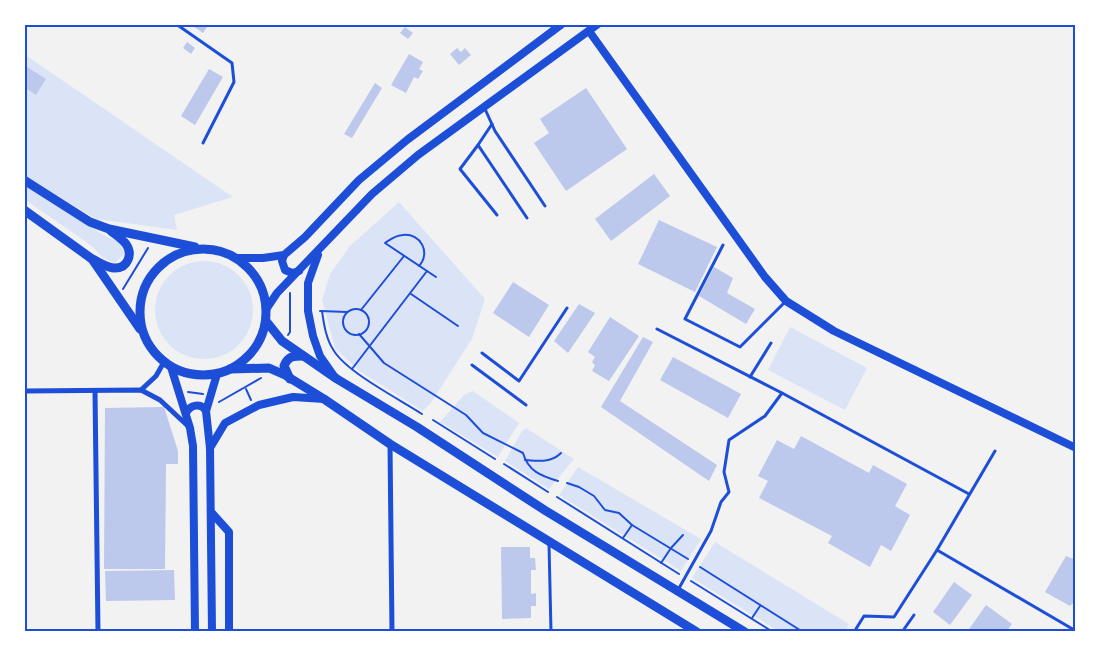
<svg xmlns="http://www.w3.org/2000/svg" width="1100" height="656" viewBox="0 0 1100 656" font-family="Literata,serif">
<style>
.green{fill:#dbe4f7}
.building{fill:#bdc9ec}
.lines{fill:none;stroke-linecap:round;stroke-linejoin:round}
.path{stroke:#1d4ed8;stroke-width:2}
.service{stroke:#1d4ed8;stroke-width:3}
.minor{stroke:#1d4ed8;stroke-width:5}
.secondary{stroke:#1d4ed8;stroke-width:8}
.primary{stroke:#1d4ed8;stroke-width:9}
.neatline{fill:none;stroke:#1d4ed8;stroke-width:2}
</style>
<rect width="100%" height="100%" fill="#f2f2f2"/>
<g class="green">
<path d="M24 54 233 197 174 215 177 230 96 219 24 175Z"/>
<path d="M24 185 105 236C116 240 121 242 124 254L115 263 103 258 94 248 82 239 24 199Z"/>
<path d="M399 202 485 299 472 339 430 404 423 411 359 371 335 348 322 300 330 274 350 246Z"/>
<circle cx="204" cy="310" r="49"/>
<path d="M790 327 867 368 845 410 768 370Z"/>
<path d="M473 391 519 423 498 457 440 422 465 394Z"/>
<path d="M526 428 574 459 549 489 505 461 522 431Z"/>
<path d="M578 467 701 539 681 571 559 495Z"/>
<path d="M715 542 849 624 845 632H780L692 578Z"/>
</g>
<g class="building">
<path d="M190 24H209L203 33Z"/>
<path d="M405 27 413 33 408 39 400 33Z"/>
<path d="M187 42 195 48 191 54 183 48Z"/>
<path d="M457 48 461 52 465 48 471 55 459 65 450 54Z"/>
<path d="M409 54 423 62 419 69 423 71 418 79 414 77 406 93 391 85Z"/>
<path d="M24 65 46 79 36 95 24 87Z"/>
<path d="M209 69 223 77 195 125 181 116Z"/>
<path d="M375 83 382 88 352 138 344 134Z"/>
<path d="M586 88 627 149 566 191 534 143 549 133 540 119Z"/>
<path d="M654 174 670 196 611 241 595 219Z"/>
<path d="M659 220 717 247 695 292 638 264Z"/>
<path d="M714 267 733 278 727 293 755 309 746 324 699 296Z"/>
<path d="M513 282 549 305 529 337 493 313Z"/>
<path d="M579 304 595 313 568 353 554 341Z"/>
<path d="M610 317 639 336 609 381 592 371 595 365 592 362 595 357 588 352Z"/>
<path d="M643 337 653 342 620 401 717 465 709 481 601 407Z"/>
<path d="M673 357 741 394 728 418 660 380Z"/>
<path d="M164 407 178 451V464H166L165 569H104L105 408Z"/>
<path d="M801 436 869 473 873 465 907 484 895 506 910 515 891 551 881 545 870 567 828 543 832 536 759 498 768 481 758 476 777 440 794 449Z"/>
<path d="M501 547H530V558H535L536 570H531V594L536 593V606H531V618L502 619Z"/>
<path d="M1066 556 1076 560V600L1070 606 1045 592Z"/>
<path d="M174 570 175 600 106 601 105 571Z"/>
<path d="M954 582 972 595 950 625 933 612Z"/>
<path d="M986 605 1012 624 1006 632H967Z"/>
</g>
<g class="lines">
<g class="path">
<path d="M419 266C431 253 421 233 403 235 396 235 391 239 385 243L436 277"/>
<path d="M123 289 148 248"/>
<path d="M411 294 458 326"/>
<circle cx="356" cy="322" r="13"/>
<path d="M361 310 404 256"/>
<path d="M320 311 347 312"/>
<path d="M322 311C324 325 326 339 334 351 348 373 399 399 422 414"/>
<path d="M359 334 384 363 466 415 483 433 523 453C528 471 541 476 558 481"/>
<path d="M288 335 290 332V293"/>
<path d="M352 369 427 271"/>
<path d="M246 389 251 400"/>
<path d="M188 392 203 394"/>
<path d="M219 402 261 378"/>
<path d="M433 420 495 459"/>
<path d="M525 460C538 461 551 463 561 453"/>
<path d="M504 464 548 492"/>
<path d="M567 483 579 487 594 496 605 510 619 513 632 525 688 559"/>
<path d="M557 497 679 574"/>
<path d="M623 538 632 525"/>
<path d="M661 563 671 548 683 535"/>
<path d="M700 567 803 632"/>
<path d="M691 581 773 632"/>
<path d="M752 618 760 606"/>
</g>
<g class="service">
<path d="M176 24 232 63 234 82 203 143"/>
<path d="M485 109 495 131 545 206"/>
<path d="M492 124 478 145 527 218"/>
<path d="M478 145 460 169 497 215"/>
<path d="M723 245 685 319 740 347 785 302"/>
<path d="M657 329 782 393 765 416 729 440 724 472 729 492 721 502 711 531 678 590"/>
<path d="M482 353 519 381 567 308"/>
<path d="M472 365 526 405"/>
<path d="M750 377 771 343"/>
<path d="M782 393 969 494"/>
<path d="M549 544 551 632"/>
<path d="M937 550 1076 631"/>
<path d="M854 632 864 616 894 617 937 550 995 451"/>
<path d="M902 632 914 615"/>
</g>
<g class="minor">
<path d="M141 390 156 376 164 362"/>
<path d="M24 391 141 390 160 400 189 427"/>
<path d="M95 391 98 632"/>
<path d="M390 444 392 632"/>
</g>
<g class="secondary">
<path d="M589 31 765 277 786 301 834 331 1076 448"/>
<path d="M284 255 282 261 285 270 292 273 299 271"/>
<path d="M318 255 308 283V311L313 336 320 356 334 376"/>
<path d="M238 258H263L284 255 305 237 359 180 407 140 562 24"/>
<path d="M267 308 277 293 372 194 418 155 598 24"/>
<path d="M171 367 190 428 193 446 195 632"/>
<path d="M186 413C190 405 201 402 206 411"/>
<path d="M210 448 225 423 259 405 293 397 324 399"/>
<path d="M211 512 229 532V632"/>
<path d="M212 632 210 448 206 411 217 374"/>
</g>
<g class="primary">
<path d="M24 180 90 222 109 229 195 247"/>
<path d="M24 210 92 259 140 329"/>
<circle cx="203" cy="312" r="63"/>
<path d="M92 259C99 262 107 268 115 268 128 268 133 254 126 244 122 239 116 235 111 231"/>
<path d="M266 321 282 341 337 379 417 427 546 511 745 632"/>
<path d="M230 369 269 368 285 375 324 399 390 444 697 632"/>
<path d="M290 379 284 366C288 356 293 356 303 356"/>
</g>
</g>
<rect width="1100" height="656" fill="none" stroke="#ffffff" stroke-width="51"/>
<rect x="26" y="26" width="1048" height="604" class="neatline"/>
</svg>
